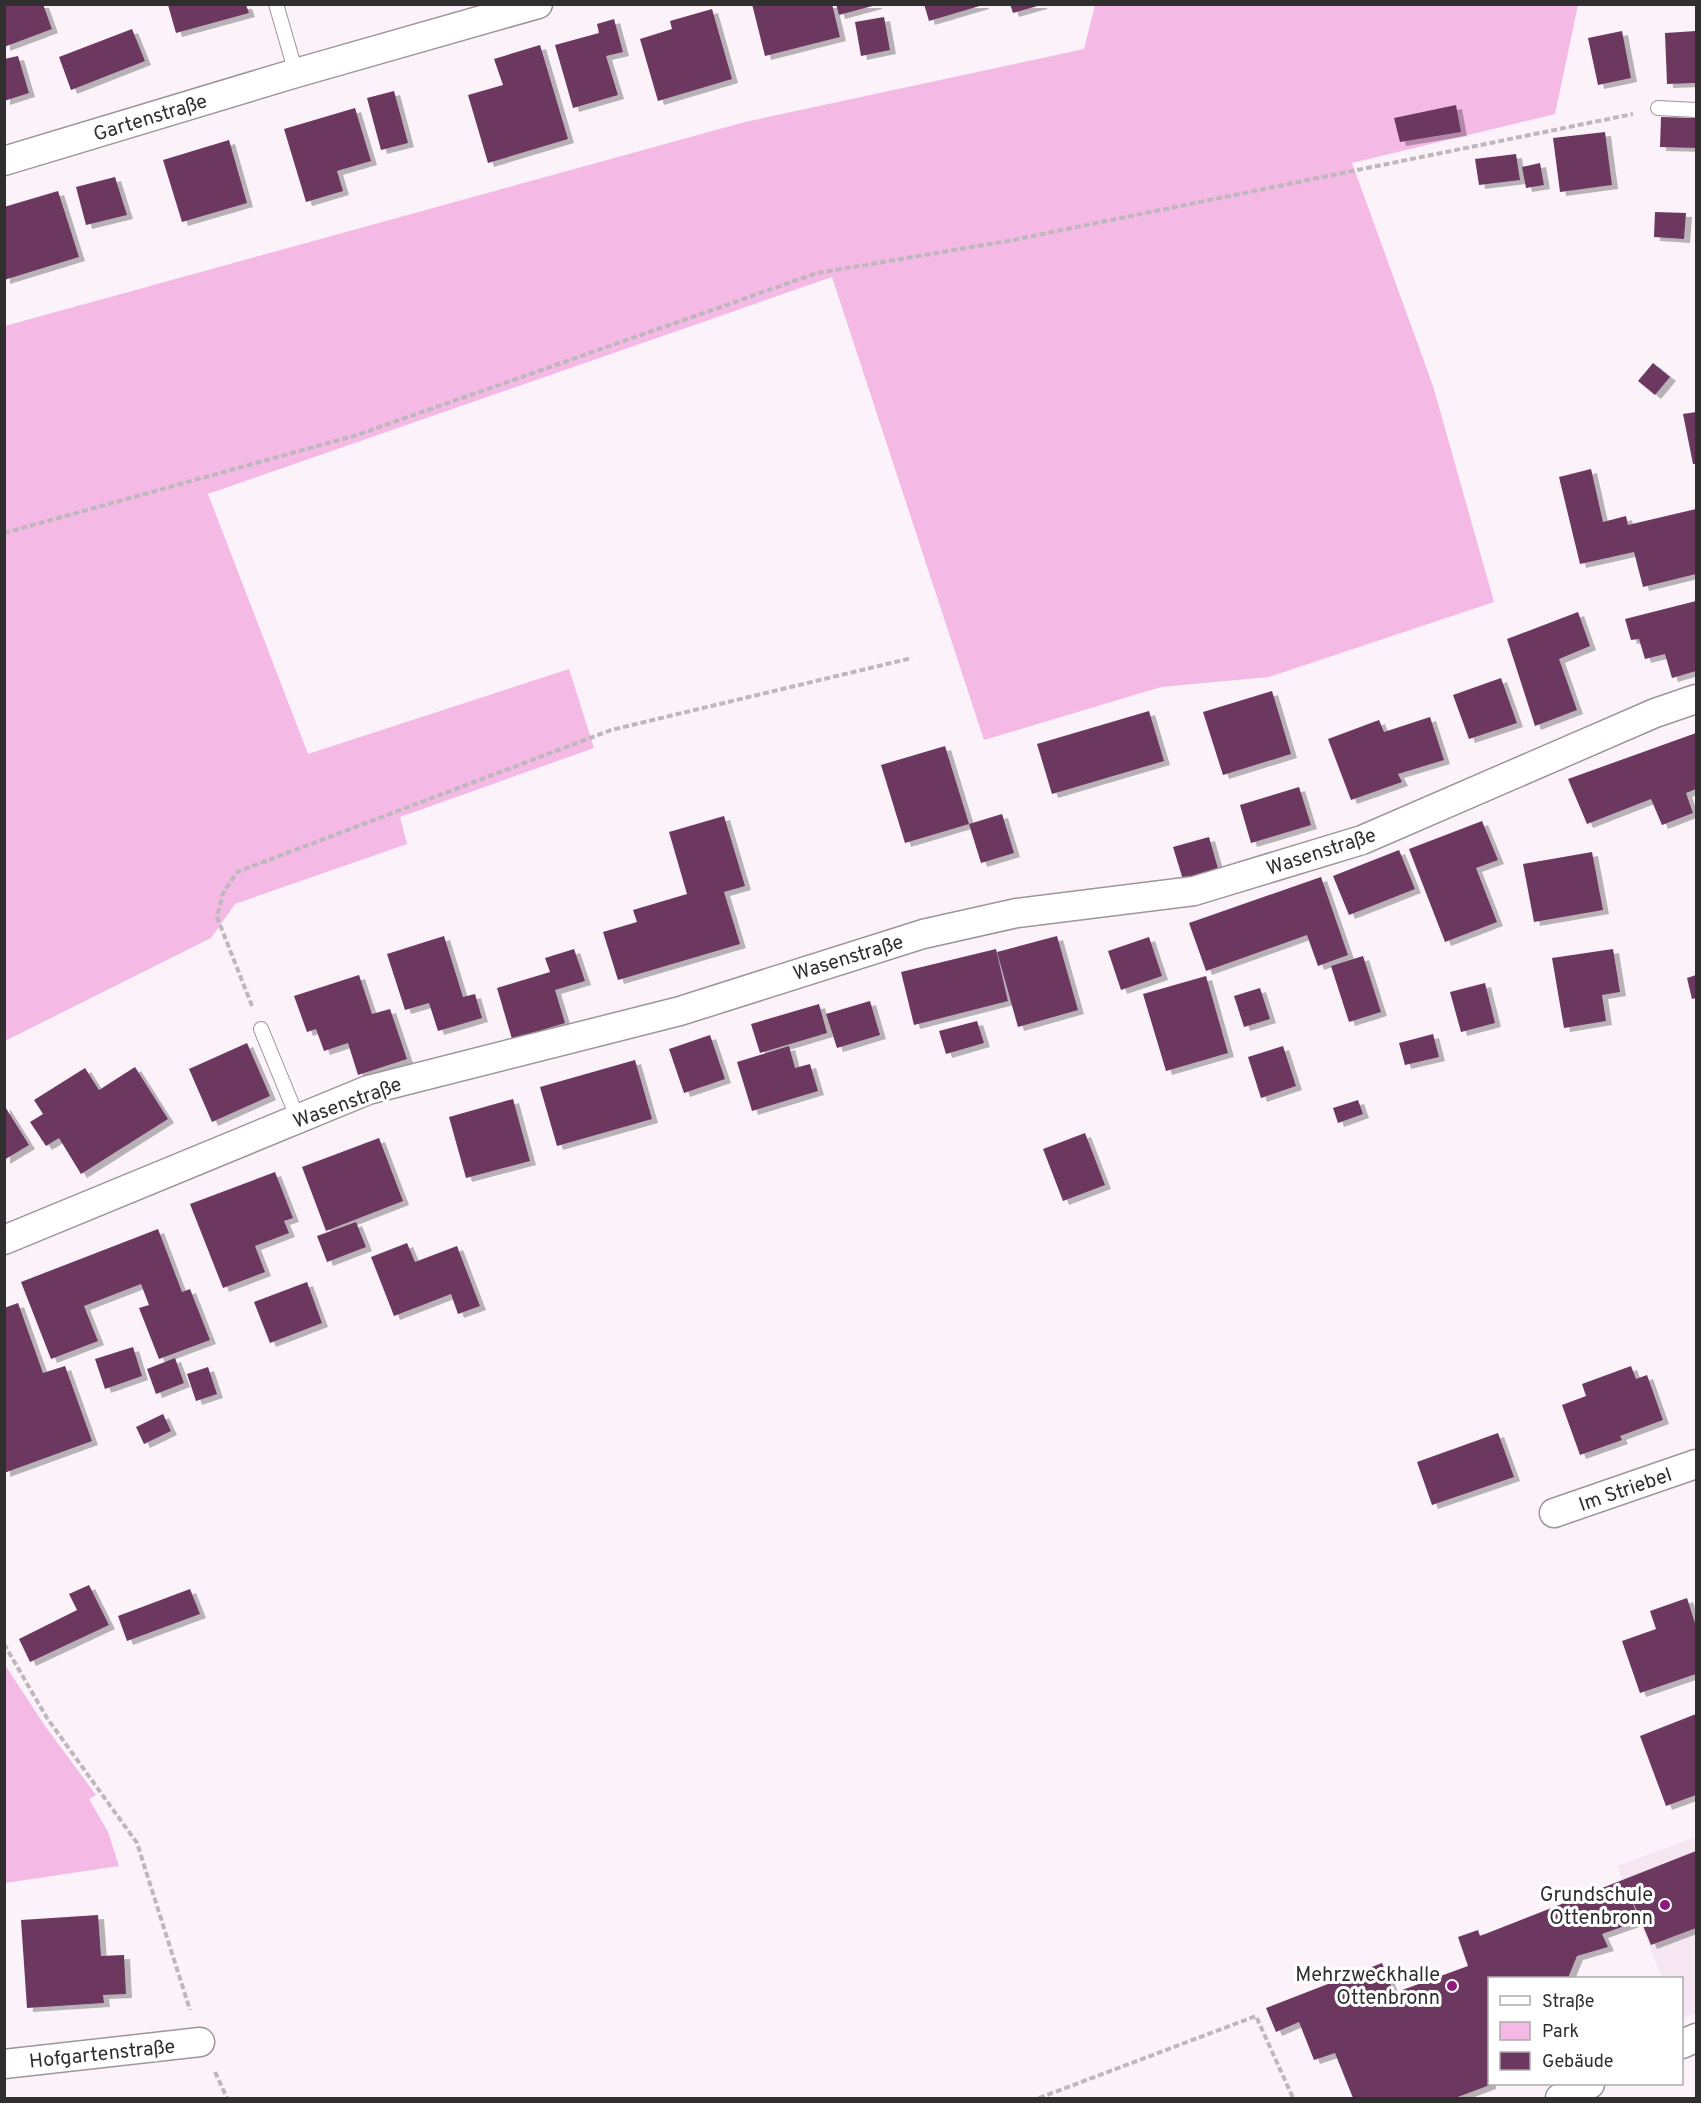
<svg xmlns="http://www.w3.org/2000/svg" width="1701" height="2103" viewBox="0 0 1701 2103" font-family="Overpass,sans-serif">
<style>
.built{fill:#f5e6f1}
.green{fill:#f4b9e5}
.building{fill:#6c3861;filter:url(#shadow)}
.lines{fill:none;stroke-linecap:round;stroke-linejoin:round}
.service-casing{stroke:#9d959a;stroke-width:16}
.minor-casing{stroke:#9d959a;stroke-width:31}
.path{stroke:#beb7bc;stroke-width:4;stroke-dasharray:6 3;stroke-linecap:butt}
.service{stroke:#fff;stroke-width:14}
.minor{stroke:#fff;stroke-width:28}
.poi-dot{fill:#8d1a7c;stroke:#fff;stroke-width:2}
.labels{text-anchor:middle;stroke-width:6;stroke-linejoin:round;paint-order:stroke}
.street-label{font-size:20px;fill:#312e30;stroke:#fff}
.poi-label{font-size:20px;fill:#312e30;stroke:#fff;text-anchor:end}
</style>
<defs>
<filter id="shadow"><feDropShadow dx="6" dy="4" stdDeviation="0" flood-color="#0004"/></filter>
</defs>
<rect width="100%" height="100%" fill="#fbf3f9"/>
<path class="built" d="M1696 1837V2013L1682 2019V1978H1662L1617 1866Z"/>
<g class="green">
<path d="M1095 5H1578L1555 114 1352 163 1433 386 1494 602 1269 677 1161 687 984 740 832 277 208 494 308 754 569 669 594 748 400 817 407 844 235 904 211 938 5 1041V326L745 122 1084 49Z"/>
<path d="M5 1665 45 1726 96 1795 89 1799 108 1832 119 1866 5 1883Z"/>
</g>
<g class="building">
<path d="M4 4H43L52 29 4 47Z"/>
<path d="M752 4H832L840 37 765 56Z"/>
<path d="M836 4H876V5L839 15Z"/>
<path d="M924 4H983V5L929 21Z"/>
<path d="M1010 4H1041V5L1013 13Z"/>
<path d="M168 5H246L249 13 176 33Z"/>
<path d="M712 9 732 79 658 101 640 39 672 29 670 21Z"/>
<path d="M884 17 890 50 861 56 855 22Z"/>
<path d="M614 19 623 52 606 56 618 95 573 108 555 45 599 33 597 24Z"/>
<path d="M132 29 145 61 71 90 59 57Z"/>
<path d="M1622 31 1631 78 1598 85 1588 38Z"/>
<path d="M1696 31V83L1667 84 1665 33Z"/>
<path d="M540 45 568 139 488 163 468 95 503 85 494 59Z"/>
<path d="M18 56 29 93 4 101V59Z"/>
<path d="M394 91 408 143 381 150 367 98Z"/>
<path d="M1456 105 1461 132 1400 142 1394 118Z"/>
<path d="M355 108 371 161 337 171 343 191 306 202 284 129Z"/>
<path d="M1661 117 1696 118V148L1660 147Z"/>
<path d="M1605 132 1612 185 1560 192 1553 138Z"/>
<path d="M229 140 247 203 182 222 163 160Z"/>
<path d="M1516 154 1520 180 1479 185 1475 159Z"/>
<path d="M1540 163 1544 185 1526 188 1522 167Z"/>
<path d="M115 177 127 215 86 225 76 187Z"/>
<path d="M58 191 79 257 4 280V207Z"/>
<path d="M1655 212 1686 213 1684 239 1654 237Z"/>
<path d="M1653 363 1670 377 1655 395 1638 381Z"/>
<path d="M1696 412V464H1693L1683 414Z"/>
<path d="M1591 469 1603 522 1626 516 1628 525 1696 509V574L1643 587 1634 552 1580 564 1559 477Z"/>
<path d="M1696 601V671L1672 678 1665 654 1645 659 1639 639 1631 640 1625 619Z"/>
<path d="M1578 612 1590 646 1559 659 1577 710 1535 726 1507 639Z"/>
<path d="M1501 678 1517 723 1469 739 1453 695Z"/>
<path d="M1272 691 1291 754 1223 775 1203 712Z"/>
<path d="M1149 711 1164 761 1052 794 1037 744Z"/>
<path d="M1430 717 1444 760 1398 774 1402 782 1351 800 1328 739 1379 720 1384 732Z"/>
<path d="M1696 733V789L1686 793 1693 813 1662 825 1651 799 1587 824 1568 779Z"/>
<path d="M945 746 969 824 905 843 881 765Z"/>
<path d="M1299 787 1311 825 1251 843 1240 805Z"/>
<path d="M1002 814 1014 853 981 863 969 824Z"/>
<path d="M724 816 745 886 724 892 740 944 618 980 603 932 637 922 633 910 687 894 669 832Z"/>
<path d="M1482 821 1498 860 1476 868 1497 922 1445 942 1409 849Z"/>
<path d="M1209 837 1219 872 1184 883 1173 847Z"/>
<path d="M1399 850 1415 889 1349 915 1333 876Z"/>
<path d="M1592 852 1603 910 1534 922 1523 864Z"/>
<path d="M1321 877 1348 955 1318 966 1307 935 1206 971 1189 923Z"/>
<path d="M444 936 463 997 475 994 482 1018 438 1031 429 1003 405 1010 387 954Z"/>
<path d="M1057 936 1078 1010 1018 1027 997 952Z"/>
<path d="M1149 937 1162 976 1121 990 1108 951Z"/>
<path d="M574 949 585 981 555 990 565 1023 512 1039 497 988 550 972 545 958Z"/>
<path d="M996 949 1008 1001 914 1025 901 972Z"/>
<path d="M1613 949 1620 992 1602 995 1606 1021 1564 1028 1552 958Z"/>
<path d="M1363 956 1381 1012 1349 1022 1331 966Z"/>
<path d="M359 975 372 1014 390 1009 407 1059 358 1075 348 1043 324 1051 316 1029 307 1032 294 996Z"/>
<path d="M1696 975V998L1692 999 1687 978Z"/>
<path d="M1206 976 1228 1053 1166 1071 1143 994Z"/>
<path d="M1485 983 1495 1023 1461 1032 1450 992Z"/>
<path d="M1260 988 1270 1019 1244 1027 1234 996Z"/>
<path d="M870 1001 880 1035 837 1048 826 1014Z"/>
<path d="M819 1004 827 1033 760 1053 751 1024Z"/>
<path d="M977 1021 984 1043 946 1054 939 1031Z"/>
<path d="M1433 1034 1439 1057 1405 1065 1399 1043Z"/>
<path d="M710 1035 725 1079 684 1093 669 1049Z"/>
<path d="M247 1043 270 1096 212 1122 189 1069Z"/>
<path d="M789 1046 795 1068 810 1064 818 1091 752 1111 737 1062Z"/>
<path d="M1283 1046 1296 1086 1261 1098 1248 1057Z"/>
<path d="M635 1060 652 1119 557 1146 540 1087Z"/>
<path d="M135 1067 168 1119 81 1174 59 1138 46 1146 30 1122 43 1114 34 1100 85 1068 99 1090Z"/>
<path d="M513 1099 530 1161 466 1178 449 1117Z"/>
<path d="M1358 1100 1363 1114 1338 1123 1333 1108Z"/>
<path d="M4 1105 29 1145 4 1160Z"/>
<path d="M1085 1133 1105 1185 1063 1201 1043 1149Z"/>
<path d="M379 1138 403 1201 326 1231 302 1167Z"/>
<path d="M275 1172 293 1218 284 1221 289 1233 255 1246 265 1272 223 1288 190 1204Z"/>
<path d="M356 1222 366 1247 327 1262 317 1236Z"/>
<path d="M158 1229 182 1292 190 1289 210 1340 159 1359 139 1308 149 1305 141 1284 84 1306 98 1341 51 1359 21 1282Z"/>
<path d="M407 1243 415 1262 457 1246 480 1306 458 1314 451 1294 394 1316 371 1257Z"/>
<path d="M307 1282 322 1323 270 1343 254 1302Z"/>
<path d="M18 1303 43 1373 65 1366 92 1441 4 1473V1308Z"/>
<path d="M133 1347 142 1376 105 1389 95 1359Z"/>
<path d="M175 1358 184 1383 156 1394 147 1369Z"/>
<path d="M1631 1366 1636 1379 1647 1375 1663 1420 1620 1436 1622 1440 1580 1455 1562 1405 1586 1396 1582 1384Z"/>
<path d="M208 1367 217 1394 196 1401 187 1374Z"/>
<path d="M163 1414 171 1431 144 1444 136 1427Z"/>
<path d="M1498 1433 1514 1477 1432 1505 1417 1462Z"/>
<path d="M89 1585 109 1625 30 1662 19 1639 77 1610 69 1594Z"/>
<path d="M190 1589 200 1614 127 1641 118 1616Z"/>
<path d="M1687 1598 1696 1626V1674L1640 1693 1622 1641 1656 1629 1650 1611Z"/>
<path d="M1696 1714V1795L1666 1806 1640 1736Z"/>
<path d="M1696 1851V1928L1651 1945 1629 1892 1639 1921 1602 1934 1608 1947 1577 1956 1568 1978H1490V2085L1455 2098H1353L1335 2053 1314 2060 1299 2022 1276 2032 1266 2008 1382 1963 1394 1993 1468 1966 1458 1937 1478 1930 1480 1936Z"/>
<path d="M98 1915 101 1956 124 1955 126 1994 103 1995 104 2003 27 2008 21 1920Z"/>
</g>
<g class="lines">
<g class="service-casing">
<g id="service">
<path d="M276 4 296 73"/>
<path d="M1658 108 1696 110"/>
<path d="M261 1029 298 1119"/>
</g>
</g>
<g class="minor-casing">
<g id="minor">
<path d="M4 161 296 73 538 4"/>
<path d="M4 1240 368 1090 680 1011 923 934 1017 913 1194 891 1362 840 1655 713 1696 699"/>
<path d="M1554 1513 1696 1464"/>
<path d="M1682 2044 1696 2038"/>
<path d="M4 2064 200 2042"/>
<path d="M1560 2098 1590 2084"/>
</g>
</g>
<g class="path">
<path d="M4 533 357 435 817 273 1008 241 1633 114"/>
<path d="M252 1006 217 917 223 893 237 872 611 730 912 658"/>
<path d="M4 1644 47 1718 137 1843 190 2010"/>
<path d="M215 2072 227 2098"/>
<path d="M1039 2098 1256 2016 1293 2098"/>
</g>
<use href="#service" class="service"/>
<use href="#minor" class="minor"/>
</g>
<g class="poi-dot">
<circle cx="1665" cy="1905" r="6"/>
<circle cx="1452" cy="1986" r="6"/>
</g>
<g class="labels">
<g class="street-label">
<text transform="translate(150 117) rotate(-17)" y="7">Gartenstraße</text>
<text transform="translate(1321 851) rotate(-18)" y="7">Wasenstraße</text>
<text transform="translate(848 957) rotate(-17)" y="7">Wasenstraße</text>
<text transform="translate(347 1102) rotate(-20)" y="7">Wasenstraße</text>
<text transform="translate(1625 1489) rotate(-19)" y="7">Im Striebel</text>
<text transform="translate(102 2053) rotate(-6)" y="7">Hofgartenstraße</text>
</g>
<g class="poi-label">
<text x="1653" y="1901">Grundschule<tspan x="1653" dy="23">Ottenbronn</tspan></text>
<text x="1440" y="1981">Mehrzweckhalle<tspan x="1440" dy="23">Ottenbronn</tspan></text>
</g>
</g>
<rect width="1701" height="2103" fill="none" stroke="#312e30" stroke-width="12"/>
<rect x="1488" y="1977" width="195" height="108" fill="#ffffff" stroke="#adabac" stroke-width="1.5"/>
<rect x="1500" y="1996" width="30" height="9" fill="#ffffff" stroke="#adabac" stroke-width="1.5"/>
<text x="1542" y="2007" font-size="18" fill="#312e30">Straße</text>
<rect x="1500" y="2022" width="30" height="18" fill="#f4b9e5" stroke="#adabac" stroke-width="1.5"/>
<text x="1542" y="2037" font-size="18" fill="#312e30">Park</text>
<rect x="1500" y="2052" width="30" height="18" fill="#6c3861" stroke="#adabac" stroke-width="1.5"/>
<text x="1542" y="2067" font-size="18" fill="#312e30">Gebäude</text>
</svg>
